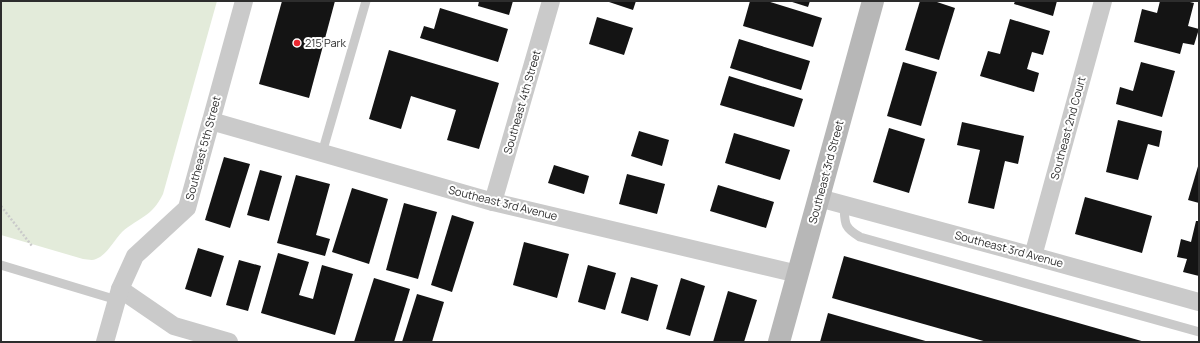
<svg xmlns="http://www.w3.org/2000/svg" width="1200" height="343" viewBox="0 0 1200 343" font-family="Manrope,sans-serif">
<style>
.green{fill:#e3ebda}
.building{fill:#141414}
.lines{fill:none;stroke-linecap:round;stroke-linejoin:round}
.path{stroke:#cacaca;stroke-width:2.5;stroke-dasharray:2 2;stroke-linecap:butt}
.lane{stroke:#cacaca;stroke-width:9}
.street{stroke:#cacaca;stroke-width:18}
.secondary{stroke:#b7b7b7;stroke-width:22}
.poi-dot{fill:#eb2831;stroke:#fff;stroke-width:1.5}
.labels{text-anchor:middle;stroke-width:4;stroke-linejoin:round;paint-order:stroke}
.poi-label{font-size:11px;fill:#2d2d2d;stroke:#fff;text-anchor:start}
.street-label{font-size:11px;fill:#2d2d2d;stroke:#fff}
</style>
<rect width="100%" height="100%" fill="#fff"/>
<path class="green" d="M1 1H217L163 194C152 217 139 217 122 232 114 240 107 255 96 259 92 261 87 259 83 259L1 235Z"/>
<g class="building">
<path d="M282 1H335L309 98 259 84Z"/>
<path d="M479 1H513L509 15 478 6Z"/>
<path d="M606 1H636L633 10Z"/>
<path d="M750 1H767L822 18 813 47 743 26Z"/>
<path d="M789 1H810L808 7Z"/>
<path d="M920 1H934L955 8 939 60 905 50Z"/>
<path d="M1015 1H1057L1053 16 1014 4Z"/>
<path d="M1160 1H1186L1194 3 1188 26 1199 29 1194 45 1183 43 1180 54 1134 42 1142 9 1157 13Z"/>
<path d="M440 8 508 29 498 62 420 38 424 26 434 29Z"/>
<path d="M597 17 633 28 624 55 589 44Z"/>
<path d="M1010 19 1050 31 1043 55 1032 52 1027 69 1039 73 1034 92 980 76 988 51 1000 54Z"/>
<path d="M739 39 810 61 801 90 730 68Z"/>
<path d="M389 50 499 83 479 149 447 140 456 110 411 96 401 129 369 119Z"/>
<path d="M903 62 937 72 921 126 887 116Z"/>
<path d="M1141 62 1175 71 1162 117 1116 104 1120 87 1133 91Z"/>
<path d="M729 76 803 99 794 127 720 105Z"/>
<path d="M1118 120 1162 131 1159 147 1148 144 1138 180 1106 172Z"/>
<path d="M962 122 1024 136 1018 164 1005 161 994 209 968 203 980 150 957 145Z"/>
<path d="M889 128 925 139 909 193 873 182Z"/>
<path d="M639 131 669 140 662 166 631 156Z"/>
<path d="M734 133 790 150 780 180 725 163Z"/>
<path d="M224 157 250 164 230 228 205 220Z"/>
<path d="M1199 163V203L1188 200Z"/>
<path d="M554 165 589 176 584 194 548 183Z"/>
<path d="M260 170 282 176 269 221 247 215Z"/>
<path d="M627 174 665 184 657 214 619 204Z"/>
<path d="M296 175 330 184 316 235 330 239 325 256 277 243Z"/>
<path d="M718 185 774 202 766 228 710 211Z"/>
<path d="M352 188 388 199 369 264 332 252Z"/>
<path d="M1085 197 1152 216 1142 253 1075 234Z"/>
<path d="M404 203 437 212 418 279 386 270Z"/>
<path d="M452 215 474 222 452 292 431 285Z"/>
<path d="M1196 221H1199V276L1183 272 1187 259 1177 257 1181 239 1191 242Z"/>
<path d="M524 242 569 254 557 298 513 285Z"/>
<path d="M198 248 224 256 211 297 185 289Z"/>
<path d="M278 253 309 262 299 295 313 299 322 265 353 274 335 335 261 313Z"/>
<path d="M844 256 1145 342H987L832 298Z"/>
<path d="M239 260 261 266 248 311 226 305Z"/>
<path d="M588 265 616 273 605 310 578 302Z"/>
<path d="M631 277 658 285 648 321 621 313Z"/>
<path d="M374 278 410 289 394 342H354Z"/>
<path d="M681 278 705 286 690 336 666 329Z"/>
<path d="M728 291 757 300 744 342H713Z"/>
<path d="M417 294 444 302 432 342H402Z"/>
<path d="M828 313 929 342H820Z"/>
</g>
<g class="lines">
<path class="path" d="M1 206 32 246"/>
<g class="lane">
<path d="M322 153 366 1"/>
<path d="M844 205C845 223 843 227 860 237L1199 332"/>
<path d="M1 265 117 300"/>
</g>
<g class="street">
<path d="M211 121 493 202 798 274"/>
<path d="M819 198 1033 256 1199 302"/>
<path d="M493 202 551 1"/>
<path d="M1033 256 1103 1"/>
<path d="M120 289 174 326 229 342"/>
<path d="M105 342 120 289 135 256 187 208 244 1"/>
</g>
<path class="secondary" d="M779 342 873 1"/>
</g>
<circle class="poi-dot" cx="297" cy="43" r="4"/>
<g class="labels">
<g class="poi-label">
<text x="305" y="47">215 Park</text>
</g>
<g class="street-label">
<text transform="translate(522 102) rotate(-74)" y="4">Southeast 4th Street</text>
<text transform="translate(1068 128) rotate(-75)" y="4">Southeast 2nd Court</text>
<text transform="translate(203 148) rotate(-75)" y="4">Southeast 5th Street</text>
<text transform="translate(826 172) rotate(-75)" y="4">Southeast 3rd Street</text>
<text transform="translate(503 203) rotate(14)" y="4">Southeast 3rd Avenue</text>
<text transform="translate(1009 249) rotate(15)" y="4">Southeast 3rd Avenue</text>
</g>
</g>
<rect width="1200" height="343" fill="none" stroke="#2d2d2d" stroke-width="4"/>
</svg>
